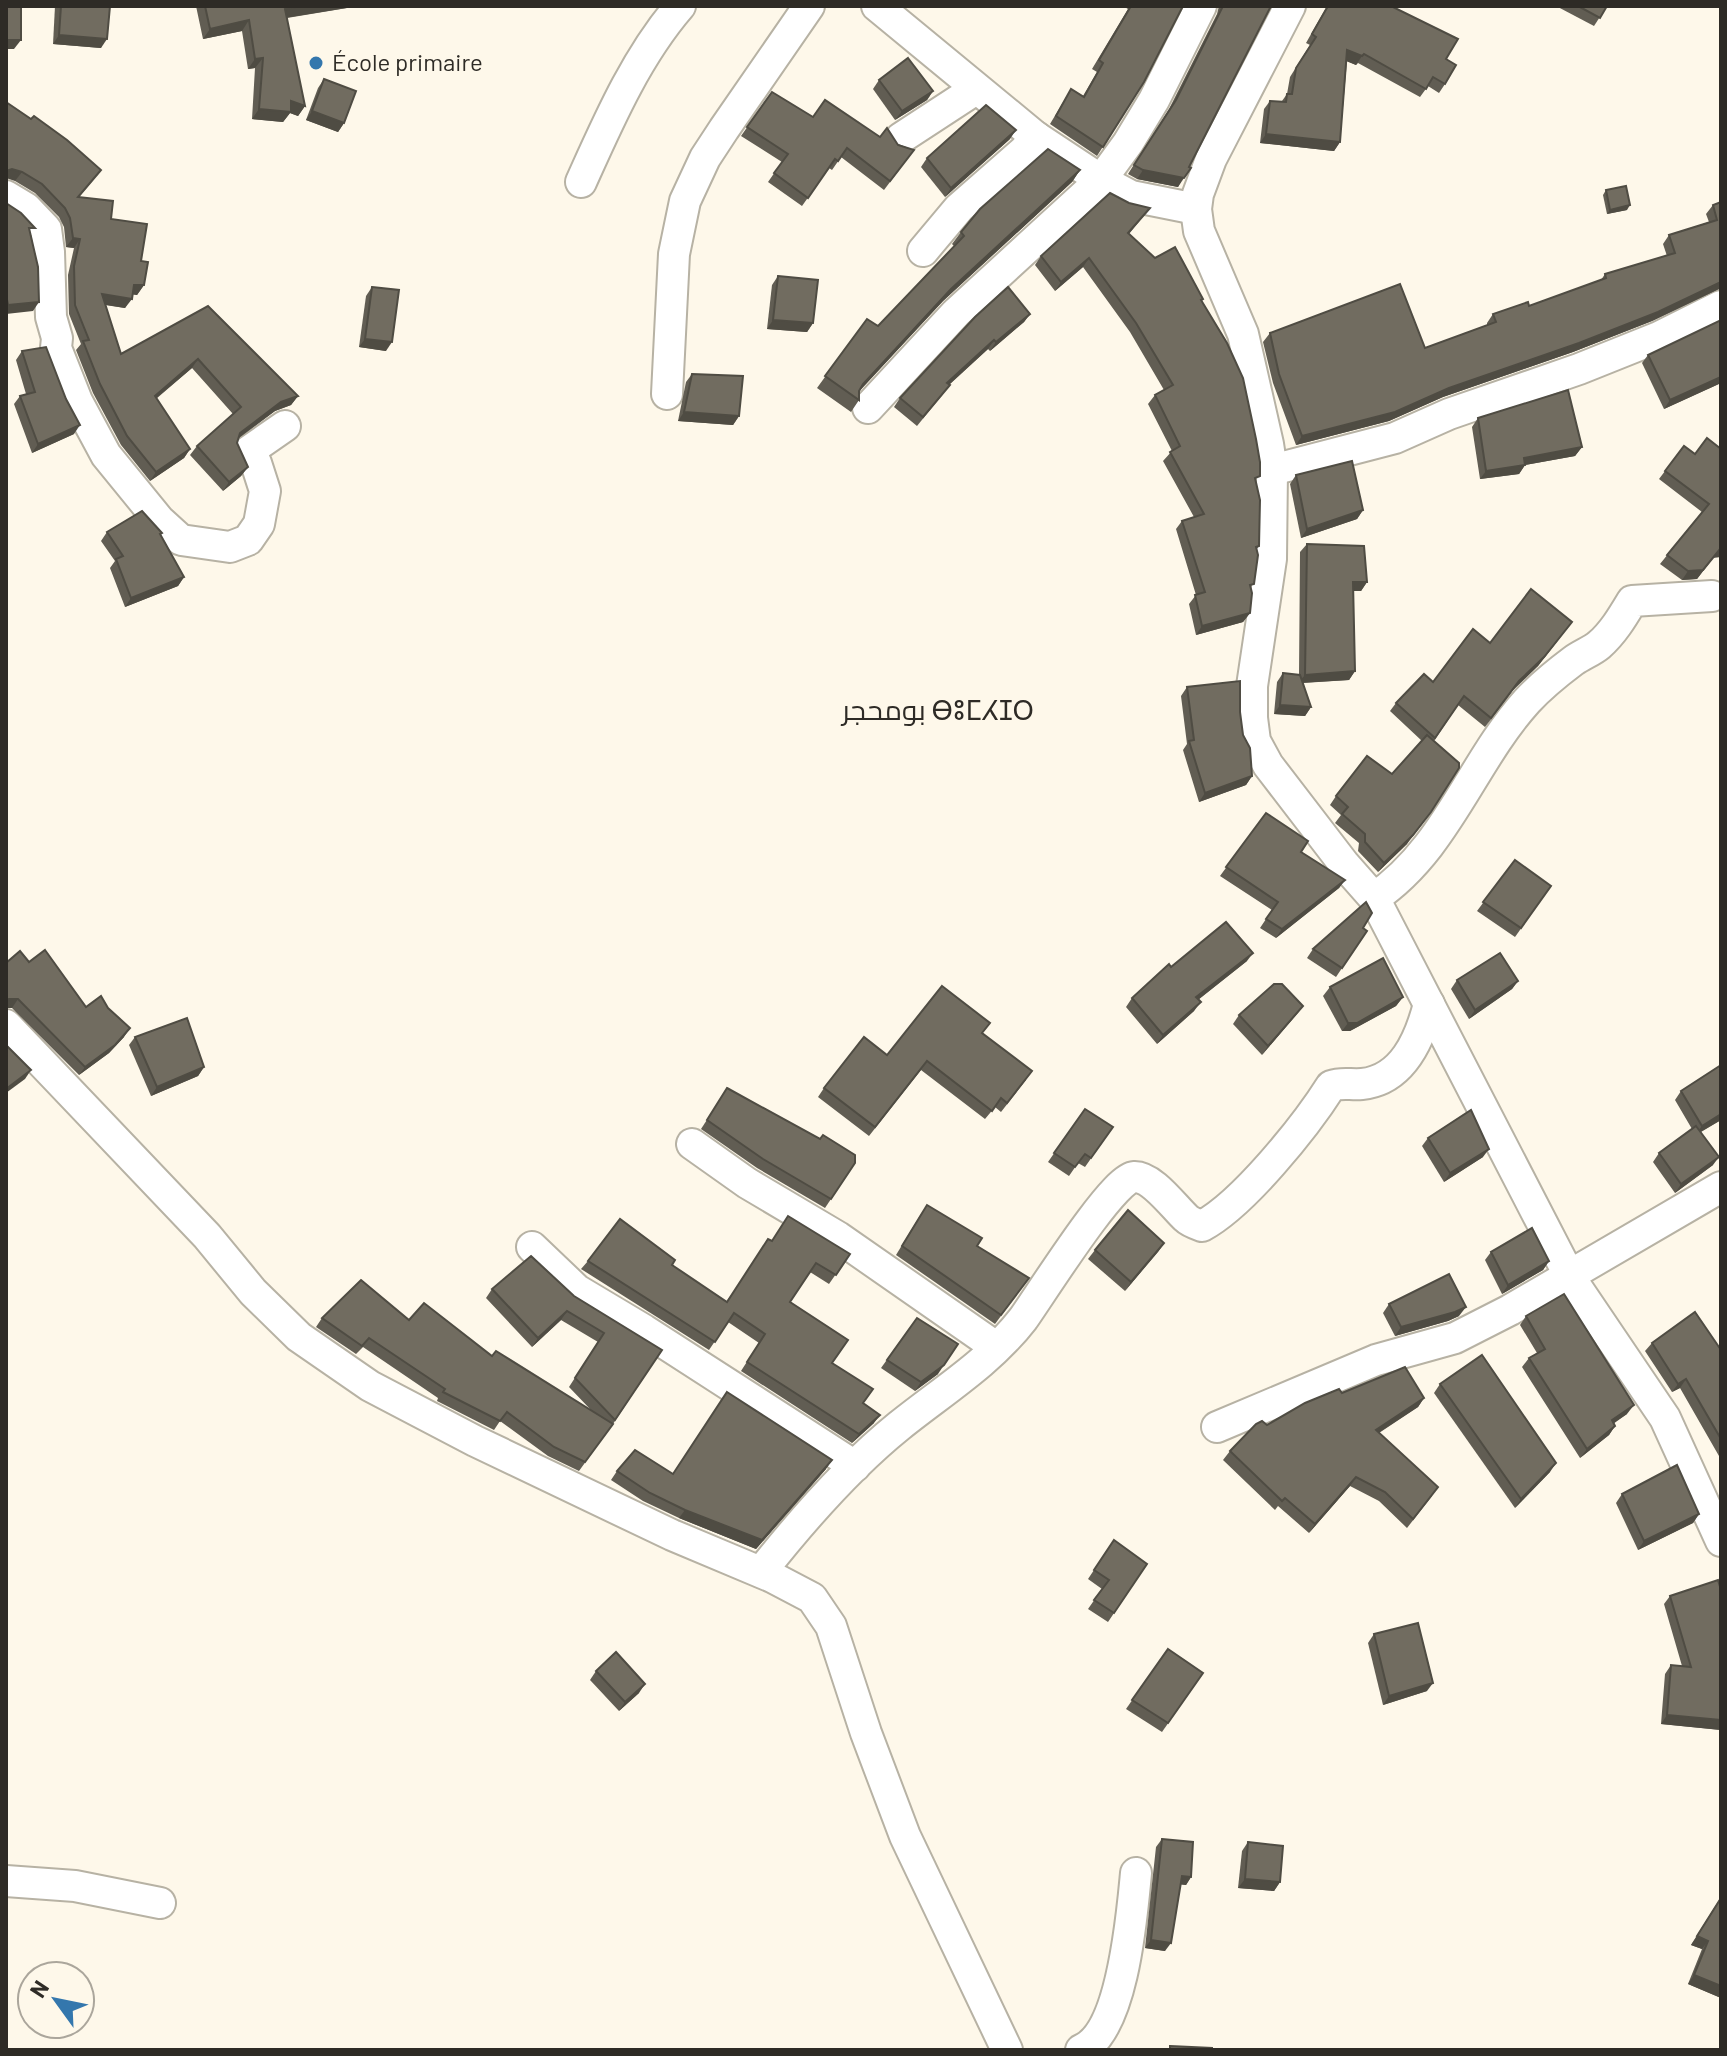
<svg xmlns="http://www.w3.org/2000/svg" width="1727" height="2056" viewBox="0 0 1727 2056" font-family="Barlow,Cairo,'Noto Sans Tifinagh',sans-serif">
<style>
.lines{fill:none;stroke-linecap:round;stroke-linejoin:round}
.minor-casing{stroke:#b7b2a4;stroke-width:34}
.minor{stroke:#fff;stroke-width:30}
.wall{fill:#615d53}
.shaded-wall{fill:#4f4c43}
.building{fill:#716c60;stroke:#4f4c43;stroke-width:2}
.poi-dot{fill:#3477ad;stroke:#fef8ea;stroke-width:3}
.labels{text-anchor:middle;stroke-width:8;stroke-linejoin:round;paint-order:stroke}
.poi-label{font-size:24px;fill:#2e2b26;stroke:#fef8ea;text-anchor:start}
.quarter-label{font-size:28px;fill:#2e2b26;stroke:#fef8ea}
</style>
<rect width="100%" height="100%" fill="#fef8ea"/>
<g class="lines">
<g class="minor-casing">
<g id="minor">
<path d="M877 6 1036 137 1101 180 1131 196 1196 209"/>
<path d="M1290 6 1211 159 1198 194 1196 209 1199 231 1243 334 1268 444 1272 470 1271 559 1252 686V718L1255 741 1268 765 1344 864 1374 898 1571 1279 1665 1418 1721 1541"/>
<path d="M901 138 976 89"/>
<path d="M581 182C608 122 636 57 680 6"/>
<path d="M6 196 26 208 46 229 49 252 51 317 57 338 56 348 77 401 106 455 159 520 181 540 230 547 248 540 259 524 265 491 256 463 249 451 285 426"/>
<path d="M923 251 959 208 1024 151 1036 137"/>
<path d="M667 394 674 254 685 201 705 158 724 129 809 6"/>
<path d="M868 408 956 313 1101 180 1128 143 1154 100 1201 6"/>
<path d="M1272 470 1395 438 1449 414 1579 369 1659 337 1721 306"/>
<path d="M1374 898C1446 850 1471 763 1527 701 1541 686 1557 673 1573 661 1581 655 1592 651 1599 645 1613 633 1623 616 1632 601L1712 596"/>
<path d="M6 1025 207 1236 253 1292 299 1337 370 1386 475 1441 672 1535 772 1577 812 1598 831 1626 866 1733 905 1836 1007 2050"/>
<path d="M692 1144 747 1183 838 1237 996 1347"/>
<path d="M532 1247 577 1290 644 1330 855 1466"/>
<path d="M1217 1427 1376 1360 1455 1338 1510 1310 1721 1187"/>
<path d="M761 1572C802 1520 847 1468 899 1426 941 1392 989 1363 1023 1319 1039 1297 1113 1178 1134 1177 1152 1176 1174 1207 1186 1218 1190 1222 1196 1224 1202 1226 1243 1204 1305 1127 1331 1086 1342 1082 1350 1085 1362 1084 1403 1080 1420 1039 1429 1004"/>
<path d="M6 1881 75 1886 160 1903"/>
<path d="M1081 2050C1123 2032 1132 1915 1136 1873"/>
</g>
</g>
<use href="#minor" class="minor"/>
</g>
<g class="wall">
<path d="M55 6H110L101 48 53 44Z"/>
<path d="M196 6H359L287 18 305 106 298 116 290 113 283 122 252 119 255 68 248 69 242 31 203 39Z"/>
<path d="M1123 6H1183L1144 82 1097 156 1050 124 1071 89 1083 96 1097 72 1092 69 1128 9Z"/>
<path d="M1219 6H1271L1178 187 1137 179 1128 174 1169 109 1217 14Z"/>
<path d="M1327 6H1391L1446 59 1445 84 1439 93 1428 86 1420 97 1358 63 1356 65 1347 61 1340 142 1334 151 1260 143 1264 109 1270 101H1282L1287 94 1290 77 1310 45 1306 43Z"/>
<path d="M1556 6H1607L1594 26Z"/>
<path d="M324 79 344 123 338 132 306 120 318 88Z"/>
<path d="M879 80 933 91 927 100 895 120 873 89Z"/>
<path d="M772 92 812 117 880 137 914 150 884 190 841 157 832 170 829 168 802 206 768 182 782 162 741 136Z"/>
<path d="M6 102 94 179 79 197 111 219 141 261 144 285 137 295 133 294 125 308 105 305 121 354 208 306 298 396 291 405 275 411 239 438 237 443 248 467 241 476 223 491 190 455 197 446 233 414 192 368 156 399 190 449 184 458 150 481 121 445 93 393 76 350 81 344 69 314 68 275 74 248 66 247 64 227 59 217 35 193 15 181Z"/>
<path d="M1010 139 945 197 921 167 927 158Z"/>
<path d="M1080 170 1072 182 943 301 859 391V400L851 412 817 388 867 319 878 326 954 246 952 244 961 232Z"/>
<path d="M1606 190 1627 210 1607 214 1603 195Z"/>
<path d="M1721 202V288L1652 321 1573 352 1443 397 1389 421 1296 445 1273 383 1263 342 1270 333 1425 348 1487 325V323L1493 314 1529 306 1601 280 1605 274 1667 256 1663 244 1669 235 1709 222 1706 214 1713 205Z"/>
<path d="M1129 203 1150 208 1129 234 1155 258 1203 299 1201 301 1256 482 1259 546 1256 550 1251 588 1250 613 1243 622 1196 635 1189 604 1196 595 1176 529 1182 521 1194 517 1163 461 1172 451 1148 404 1155 395 1164 390 1130 332 1083 267 1055 291 1035 265 1041 256Z"/>
<path d="M778 276 813 323 807 332 767 329 772 285Z"/>
<path d="M372 287 386 351 359 347 366 296Z"/>
<path d="M1030 314 1024 322 990 351 988 349 949 385 943 394 917 426 894 407 900 398Z"/>
<path d="M1721 320V383L1664 409 1642 363 1648 355Z"/>
<path d="M22 351 74 434 32 453 14 404 20 396 26 394 16 360Z"/>
<path d="M692 374 739 416 733 425 678 421 686 382Z"/>
<path d="M1478 418 1582 447 1575 456 1525 465 1519 474 1480 479 1472 427Z"/>
<path d="M1707 438 1713 558 1697 579 1682 580 1660 564 1702 512 1659 479 1684 446 1695 454Z"/>
<path d="M1296 475 1363 510 1357 519 1301 538 1290 484Z"/>
<path d="M107 532 161 535 184 577 178 586 125 607 110 568 115 561 101 541Z"/>
<path d="M1307 544 1367 582 1361 591H1353L1355 671 1349 680 1303 683 1311 707 1305 716 1274 714 1277 682 1283 673 1299 675 1300 552Z"/>
<path d="M1572 622 1538 666 1513 690 1485 727 1458 705 1434 741 1407 844 1378 872 1358 851 1359 843 1335 823 1341 815 1330 805 1336 796 1392 774 1422 741 1390 711 1396 703 1433 682 1490 643Z"/>
<path d="M1187 687 1240 712 1243 735 1252 776 1246 785 1199 802 1183 750 1187 744 1181 696Z"/>
<path d="M1266 813 1301 852 1345 880 1339 888 1276 938 1260 928 1272 910 1220 876Z"/>
<path d="M1515 860 1551 886 1515 937 1477 911Z"/>
<path d="M1367 931 1336 977 1307 958 1313 949Z"/>
<path d="M1247 961 1198 1000 1194 1011 1157 1044 1126 1007 1132 998 1171 967Z"/>
<path d="M29 962 124 1037 109 1053 79 1075 12 1008H6V963Z"/>
<path d="M1457 980 1518 981 1512 989 1469 1019 1451 989Z"/>
<path d="M1330 987 1403 997 1396 1006 1350 1031H1342L1323 996Z"/>
<path d="M1303 1006 1262 1055 1233 1024 1239 1015Z"/>
<path d="M983 1033 1026 1080 1001 1112 995 1107 985 1119 921 1070 869 1136 818 1097 824 1088 887 1055Z"/>
<path d="M135 1037 204 1067 198 1076 151 1096 129 1045Z"/>
<path d="M1721 1065V1120L1701 1132 1713 1165 1675 1193 1653 1162 1659 1153 1692 1129 1675 1100 1681 1091Z"/>
<path d="M727 1089 855 1163 825 1208 757 1168 701 1129Z"/>
<path d="M1085 1109 1113 1127 1085 1167 1078 1163 1069 1176 1048 1162Z"/>
<path d="M1428 1138 1483 1157 1444 1182 1422 1146Z"/>
<path d="M921 1214 977 1246 1029 1278 995 1324 896 1255Z"/>
<path d="M771 1241 850 1254 829 1284 810 1272 790 1302 832 1363 863 1403 874 1423 852 1443 741 1371 759 1343 728 1322 709 1350 581 1269 588 1261 672 1265 726 1302Z"/>
<path d="M1164 1243 1125 1291 1088 1259 1095 1250Z"/>
<path d="M1491 1252 1549 1261 1543 1270 1502 1294 1485 1260Z"/>
<path d="M492 1289 574 1296 662 1350 613 1424 579 1471 548 1456 500 1421 494 1430 437 1401 438 1398 363 1347 356 1354 316 1327 322 1318 409 1320 492 1356 591 1410 569 1387 598 1342 561 1320 532 1347 486 1298Z"/>
<path d="M1389 1304 1459 1316 1448 1321 1395 1336 1383 1313Z"/>
<path d="M1526 1316 1627 1414 1613 1423 1615 1426 1609 1435 1580 1458 1522 1367 1529 1358 1537 1353 1520 1325Z"/>
<path d="M917 1318 938 1374 915 1391 881 1368Z"/>
<path d="M1652 1343 1721 1350V1455L1719 1456 1680 1388 1672 1392 1645 1351Z"/>
<path d="M1440 1384 1550 1472 1515 1508 1434 1393Z"/>
<path d="M1342 1393 1424 1398 1418 1407 1379 1433 1432 1496 1407 1528 1379 1501 1350 1486 1309 1533 1278 1506 1275 1510 1223 1460 1230 1451 1267 1425Z"/>
<path d="M826 1469 756 1549 679 1518 643 1501 611 1480 617 1471 673 1474Z"/>
<path d="M1622 1494 1699 1514 1693 1523 1638 1550 1616 1503Z"/>
<path d="M1114 1540 1147 1564 1108 1622 1088 1609 1102 1589 1088 1579Z"/>
<path d="M1670 1596 1721 1730 1661 1724 1665 1674 1671 1665 1682 1666 1664 1604Z"/>
<path d="M1374 1634 1427 1691 1383 1705 1368 1643Z"/>
<path d="M1168 1649 1203 1673 1162 1732 1126 1709Z"/>
<path d="M596 1671 639 1693 619 1711 590 1680Z"/>
<path d="M1162 1839 1191 1877 1186 1885 1180 1884 1165 1951 1145 1948 1156 1847Z"/>
<path d="M1248 1842 1280 1882 1274 1891 1238 1888 1242 1851Z"/>
<path d="M1721 1897V1998L1688 1984 1702 1949 1691 1945Z"/>
</g>
<g class="shaded-wall">
<path d="M302 6H359L278 19 285 9Z"/>
<path d="M249 20 242 31 203 39 210 29Z"/>
<path d="M59 35 107 39 101 48 53 44Z"/>
<path d="M6 40H21L14 49H6Z"/>
<path d="M1347 50 1362 56 1356 65 1341 59Z"/>
<path d="M263 58 255 68 248 69 255 59Z"/>
<path d="M933 91 927 100 895 120 902 111Z"/>
<path d="M291 101 305 106 298 116 290 113 283 122 252 119 259 109Z"/>
<path d="M312 111 344 123 338 132 306 120Z"/>
<path d="M1016 130 1010 139 945 197 951 188Z"/>
<path d="M1266 134 1340 142 1334 151 1260 143Z"/>
<path d="M12 169 22 172 15 181 6 178V171Z"/>
<path d="M1080 170 1072 182 943 301 855 396 863 384 951 289Z"/>
<path d="M1143 170 1184 178 1178 187 1137 179Z"/>
<path d="M1630 205 1627 210 1607 214 1610 210Z"/>
<path d="M73 238 80 239 74 248 66 247Z"/>
<path d="M1089 258 1083 267 1055 291 1061 282Z"/>
<path d="M1721 282V288L1652 321 1573 352 1443 397 1389 421 1296 445 1302 436 1449 388Z"/>
<path d="M134 285H144L137 295 128 294Z"/>
<path d="M102 294 132 299 125 308 95 303Z"/>
<path d="M39 302 33 311 6 314V308L8 305Z"/>
<path d="M1030 314 1024 322 990 351 996 342Z"/>
<path d="M773 320 813 323 807 332 767 329Z"/>
<path d="M365 339 392 342 386 351 359 347Z"/>
<path d="M994 340 988 349 941 392 947 383Z"/>
<path d="M198 359 192 368 148 405 155 396Z"/>
<path d="M1721 377V383L1664 409 1670 400Z"/>
<path d="M298 396 291 405 275 411 233 442 240 433 281 402Z"/>
<path d="M684 412 739 416 733 425 678 421Z"/>
<path d="M80 425 74 434 32 453 38 444Z"/>
<path d="M1582 447 1575 456 1525 465 1519 474 1480 479 1486 471 1524 458Z"/>
<path d="M190 449 184 458 150 481 156 472Z"/>
<path d="M248 467 241 476 223 491 229 482Z"/>
<path d="M1363 510 1357 519 1301 538 1307 529Z"/>
<path d="M1720 549H1721V557L1713 558 1697 579 1682 580 1688 571Z"/>
<path d="M184 577 178 586 125 607 131 598Z"/>
<path d="M1353 582H1367L1361 591H1347Z"/>
<path d="M1250 613 1243 622 1196 635 1202 626Z"/>
<path d="M1572 622 1538 666 1513 690 1485 727 1519 681Z"/>
<path d="M1355 671 1349 680 1298 683 1305 675Z"/>
<path d="M1280 705 1311 707 1305 716 1274 714Z"/>
<path d="M1252 776 1246 785 1199 802 1205 793Z"/>
<path d="M1431 812 1407 844 1378 872 1384 863Z"/>
<path d="M1345 880 1339 888 1276 938 1282 929Z"/>
<path d="M1253 953 1247 961 1190 1006 1196 997Z"/>
<path d="M1518 981 1512 989 1469 1019 1475 1010Z"/>
<path d="M1403 997 1396 1006 1350 1031H1342L1348 1023Z"/>
<path d="M9 999H18L12 1008H6V1000Z"/>
<path d="M1201 1002 1194 1011 1157 1044 1163 1035Z"/>
<path d="M1303 1006 1297 1014 1262 1055 1268 1046Z"/>
<path d="M130 1028 124 1037 109 1053 79 1075 85 1067Z"/>
<path d="M204 1067 198 1076 151 1096 157 1087Z"/>
<path d="M31 1070 25 1079 6 1093V1089Z"/>
<path d="M1721 1114V1120L1695 1135 1702 1126Z"/>
<path d="M1489 1149 1483 1157 1444 1182 1450 1173Z"/>
<path d="M1719 1157 1713 1165 1675 1193 1681 1184Z"/>
<path d="M1164 1243 1158 1252 1125 1291 1131 1282Z"/>
<path d="M1549 1261 1543 1270 1502 1294 1508 1285Z"/>
<path d="M1466 1307 1459 1316 1448 1321 1395 1336 1401 1327Z"/>
<path d="M567 1311 561 1320 532 1347 538 1338Z"/>
<path d="M944 1365 938 1374 915 1391 921 1382Z"/>
<path d="M1686 1379 1680 1388 1672 1392 1678 1384Z"/>
<path d="M1424 1398 1418 1407 1369 1439 1376 1430Z"/>
<path d="M1634 1405 1627 1414 1606 1429 1612 1420Z"/>
<path d="M880 1415 874 1423 852 1443 859 1434Z"/>
<path d="M1615 1426 1609 1435 1580 1458 1587 1449Z"/>
<path d="M832 1460 826 1469 756 1549 679 1518 685 1510Z"/>
<path d="M1556 1463 1550 1472 1515 1508 1521 1499Z"/>
<path d="M1356 1477 1350 1486 1309 1533 1315 1524Z"/>
<path d="M1699 1514 1693 1523 1638 1550 1644 1541Z"/>
<path d="M1433 1683 1427 1691 1383 1705 1389 1696Z"/>
<path d="M645 1684 639 1693 619 1711 625 1702Z"/>
<path d="M1667 1715 1721 1720V1730L1661 1724Z"/>
<path d="M1182 1876 1191 1877 1186 1885 1176 1884Z"/>
<path d="M1245 1879 1280 1882 1274 1891 1238 1888Z"/>
<path d="M1697 1936 1708 1941 1702 1949 1691 1945Z"/>
<path d="M1151 1940 1171 1943 1165 1951 1145 1948Z"/>
<path d="M1694 1975 1721 1986V1998L1688 1984Z"/>
</g>
<g class="building">
<rect x="6" y="6" width="15" height="34"/>
<path d="M61 6H110L107 39 59 35Z"/>
<path d="M205 6H302L285 9 305 106 291 101V112L259 109 263 58 255 59 249 20 210 29Z"/>
<path d="M1131 6H1183L1144 82 1103 147 1056 116 1071 89 1084 97 1103 63 1099 60Z"/>
<path d="M1223 6H1271L1189 167 1191 168 1184 178 1143 170 1134 165 1176 100Z"/>
<path d="M1328 6H1391L1458 39 1446 59 1456 65 1445 84 1433 77 1426 89 1364 54 1362 56 1347 50 1340 142 1266 134 1270 101 1286 102 1287 94H1292L1296 68 1316 37 1312 34Z"/>
<path d="M1578 6H1607L1600 18Z"/>
<path d="M908 58 933 91 902 111 879 80Z"/>
<path d="M324 79 356 91 344 123 312 111Z"/>
<path d="M772 92 813 117 825 100 880 137 887 128 898 145 914 150 890 181 847 148 838 161 835 159 808 198 774 173 788 154 747 127Z"/>
<path d="M6 102 31 119 34 116 67 140 101 170 78 197 113 201 111 219 147 224 141 261 148 262 144 285H134L132 299 102 294 121 354 208 306 298 396 281 402 240 433 237 443 248 467 229 482 197 446 241 407 198 359 155 396 190 449 156 472 127 436 100 384 83 341 89 340 75 305 74 266 80 239 73 238 70 218 65 208 42 184 22 172 12 169 6 171Z"/>
<path d="M986 105 1016 130 951 188 927 158Z"/>
<path d="M1048 149 1080 170 951 289 863 384 859 391V400L825 376 867 319 878 326 964 236 961 232 980 209Z"/>
<path d="M1626 186 1630 205 1610 210 1606 190Z"/>
<path d="M1110 193 1129 203 1150 208 1128 233 1155 258 1175 247 1203 299 1201 300 1227 343 1243 378 1256 439 1260 462V476L1255 478 1260 500 1259 546 1256 547 1258 555 1254 584 1250 585 1252 593 1250 613 1202 626 1195 595 1205 592 1182 521 1204 514 1170 452 1180 446 1155 395 1173 385 1136 323 1089 258 1061 282 1041 256Z"/>
<path d="M1721 202V282L1658 312 1579 343 1449 388 1395 412 1302 436 1279 374 1270 333 1400 284 1425 348 1496 322 1493 314 1528 302 1529 306 1606 278 1605 274 1675 253 1669 235 1717 220 1713 205Z"/>
<path d="M6 203 21 213 35 228H29L38 267 39 302 8 305 6 294Z"/>
<path d="M778 276 818 280 813 323 773 320Z"/>
<path d="M372 287 399 290 392 342 365 339Z"/>
<path d="M1008 287 1030 314 996 342 994 340 947 383 950 385 923 417 900 398 975 317Z"/>
<path d="M1721 320V377L1670 400 1648 355Z"/>
<path d="M46 347 66 399 80 425 38 444 20 396 35 392 22 351Z"/>
<path d="M692 374 743 376 739 416 684 412Z"/>
<path d="M1568 390 1582 447 1524 458 1525 465 1486 471 1478 418Z"/>
<path d="M1707 438 1721 449V549H1720L1703 570 1688 571 1667 555 1709 504 1665 471 1684 446 1695 454Z"/>
<path d="M1352 461 1363 510 1307 529 1296 475Z"/>
<path d="M142 511 162 533 160 534 184 577 131 598 116 559 123 556 107 532Z"/>
<path d="M1307 544 1364 546 1367 582H1353L1355 671 1305 675Z"/>
<path d="M1531 589 1572 622 1544 657 1519 681 1491 718 1464 696 1435 738 1396 703 1424 674 1433 682 1473 629 1490 643Z"/>
<path d="M1283 673 1300 675 1311 707 1280 705Z"/>
<path d="M1240 681V712L1243 735 1250 748 1252 776 1205 793 1189 741 1194 740 1187 687Z"/>
<path d="M1427 735 1459 763V768L1431 812 1413 835 1384 863 1365 842V834L1342 814 1348 807 1336 796 1367 756 1392 774Z"/>
<path d="M1266 813 1308 841 1301 852 1345 880 1282 929 1266 919 1278 902 1226 867Z"/>
<path d="M1515 860 1551 886 1521 928 1483 902Z"/>
<path d="M1366 902 1372 913 1363 928 1367 931 1342 968 1313 949Z"/>
<path d="M1226 922 1253 953 1196 997 1201 1002 1163 1035 1132 998 1169 964 1171 967Z"/>
<path d="M45 950 86 1007 101 996 108 1008 130 1028 115 1045 85 1067 18 999H9L6 1000V963L20 951 29 962Z"/>
<path d="M1500 953 1518 981 1475 1010 1457 980Z"/>
<path d="M1383 958 1403 997 1357 1023H1348L1330 987Z"/>
<path d="M1274 984H1282L1303 1006 1268 1046 1239 1015Z"/>
<path d="M942 986 990 1023 982 1033 1032 1071 1007 1103 1001 1098 992 1111 927 1061 875 1127 824 1088 864 1037 887 1055Z"/>
<path d="M187 1018 204 1067 157 1087 135 1037Z"/>
<path d="M6 1045 31 1070 6 1089Z"/>
<path d="M1721 1065V1114L1702 1126 1681 1091Z"/>
<path d="M727 1088 820 1139 823 1135 855 1155V1163L831 1199 763 1159 707 1120Z"/>
<path d="M1085 1109 1113 1127 1091 1158 1085 1154 1075 1167 1054 1153Z"/>
<path d="M1471 1110 1489 1149 1450 1173 1428 1138Z"/>
<path d="M1696 1126 1719 1157 1681 1184 1659 1153Z"/>
<path d="M927 1205 982 1238 977 1246 1029 1278 1001 1315 902 1246Z"/>
<path d="M1128 1210 1164 1243 1131 1282 1095 1250Z"/>
<path d="M788 1216 850 1254 836 1275 816 1263 790 1302 848 1340 832 1363 873 1389 863 1403 880 1415 859 1434 747 1362 765 1334 734 1313 715 1342 588 1261 620 1219 675 1260 672 1265 727 1302 768 1239 772 1241Z"/>
<path d="M1532 1228 1549 1261 1508 1285 1491 1252Z"/>
<path d="M531 1256 574 1296 662 1350 615 1420 575 1378 604 1333 567 1311 538 1338 492 1289Z"/>
<path d="M1449 1274 1466 1307 1455 1312 1401 1327 1389 1304Z"/>
<path d="M361 1280 409 1320 424 1303 492 1356 496 1351 613 1424 585 1462 554 1447 507 1412 500 1421 443 1392 445 1389 369 1338 362 1346 322 1318Z"/>
<path d="M1564 1294 1634 1405 1612 1420 1615 1426 1587 1449 1529 1358 1545 1349 1526 1316Z"/>
<path d="M1695 1312 1721 1350V1439L1686 1379 1678 1384 1652 1343Z"/>
<path d="M917 1318 958 1344 944 1365 921 1382 887 1360Z"/>
<path d="M1482 1355 1556 1463 1521 1499 1440 1384Z"/>
<path d="M1405 1367 1424 1398 1376 1430 1438 1487 1413 1519 1385 1492 1356 1477 1315 1524 1285 1498 1282 1501 1230 1451 1256 1424 1262 1421 1267 1425 1305 1403 1339 1389 1342 1393Z"/>
<path d="M727 1392 832 1460 762 1540 685 1510 650 1493 617 1471 635 1450 673 1474Z"/>
<path d="M1677 1465 1699 1514 1644 1541 1622 1494Z"/>
<path d="M1114 1540 1147 1564 1114 1613 1094 1600 1109 1580 1094 1570Z"/>
<path d="M1718 1580 1721 1590V1720L1667 1715 1671 1665 1691 1667 1670 1596Z"/>
<path d="M1418 1623 1433 1683 1389 1696 1374 1634Z"/>
<path d="M1168 1649 1203 1673 1168 1723 1132 1700Z"/>
<path d="M616 1652 645 1684 625 1702 596 1671Z"/>
<path d="M1162 1839 1193 1842 1191 1877 1182 1876 1171 1943 1151 1940Z"/>
<path d="M1248 1842 1283 1846 1280 1882 1245 1879Z"/>
<path d="M1721 1898V1986L1694 1975 1708 1941 1697 1936Z"/>
<path d="M1170 2046 1212 2048V2050H1170Z"/>
</g>
<circle class="poi-dot" cx="316" cy="63" r="8"/>
<g class="labels">
<g class="poi-label">
<text x="332" y="71">École primaire</text>
</g>
<g class="quarter-label">
<text x="938" y="720">بومحجر ⴱⵓⵎⵃⵊⵔ</text>
</g>
</g>
<rect width="1727" height="2056" fill="none" stroke="#2e2b26" stroke-width="16"/>
<g transform="translate(56 2000) rotate(303)"><circle r="38" fill="#fef8ea" stroke="#aba69c" stroke-width="2"/>
<path d="M0-6L14 30L0 20L-14 30Z" fill="#3477ad"/>
<text y="-12" font-size="22" font-weight="bold" text-anchor="middle" fill="#2e2b26">N</text>
</g>
</svg>
